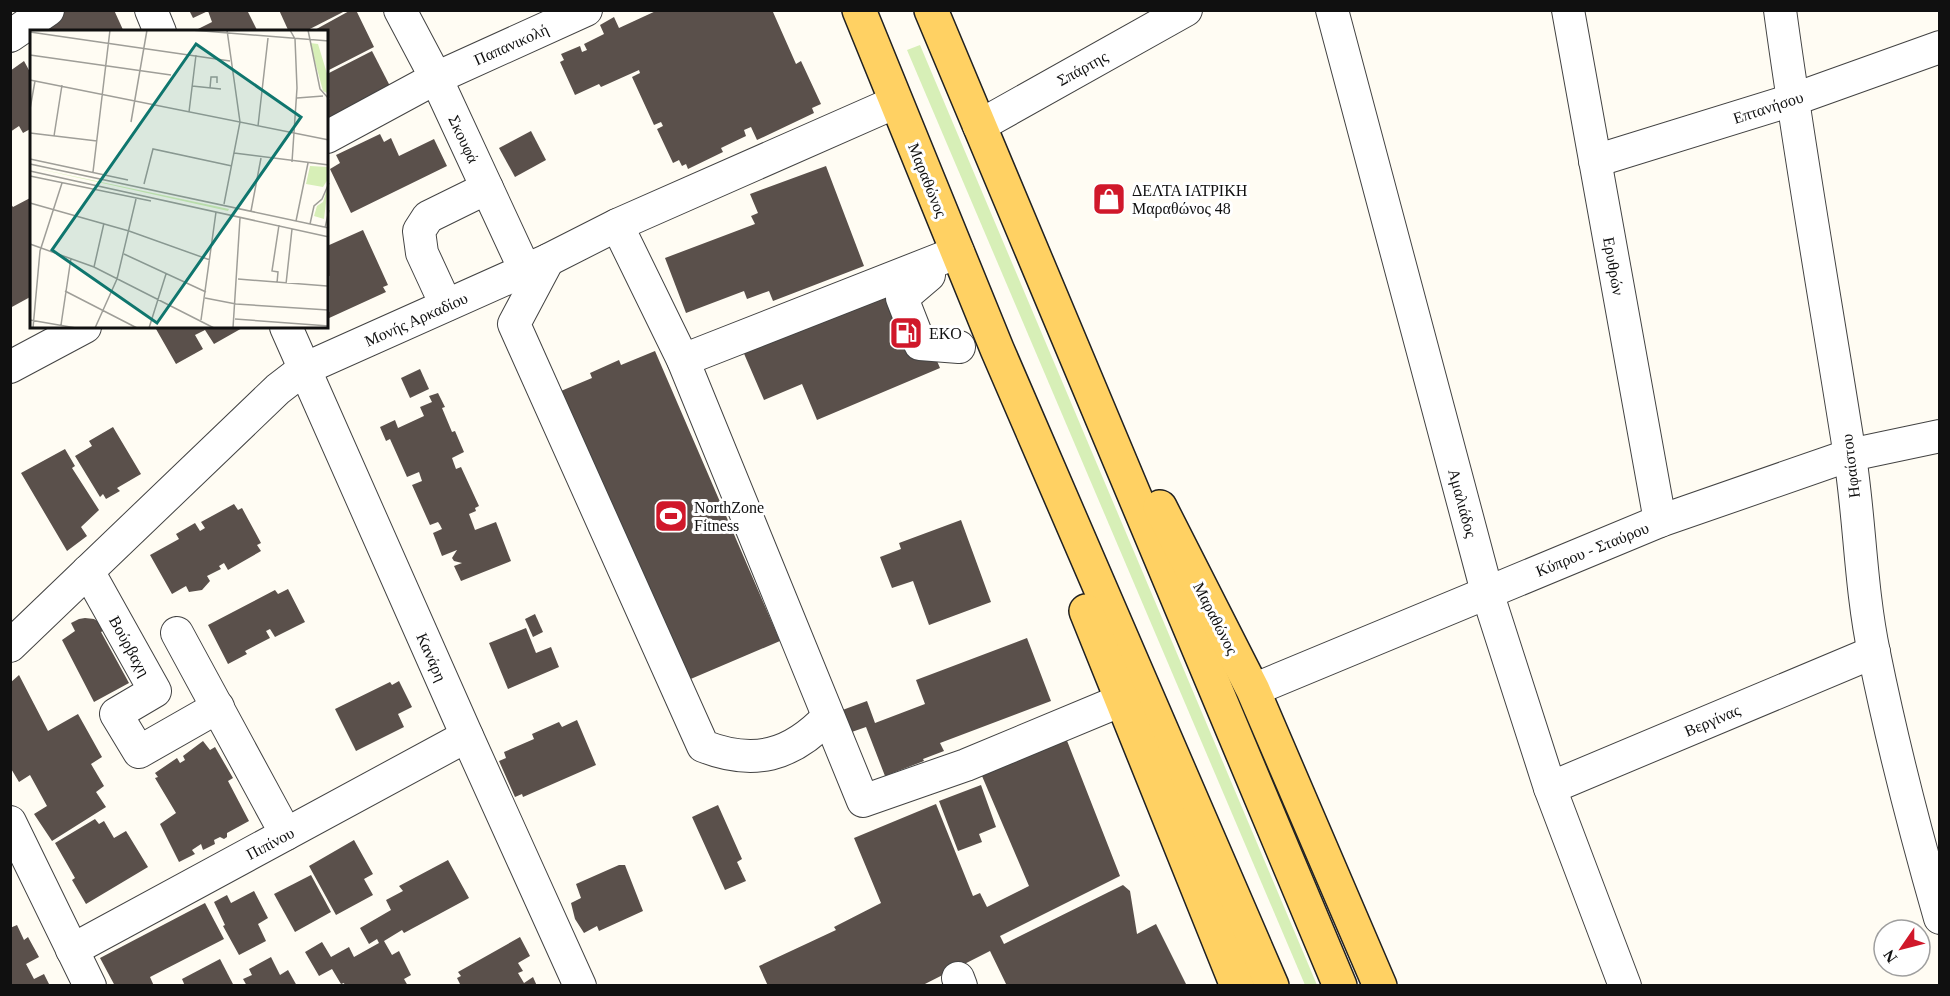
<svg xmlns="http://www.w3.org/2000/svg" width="1950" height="996" viewBox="0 0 1950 996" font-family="'Times New Roman',serif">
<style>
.green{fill:#d7efb7}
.building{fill:#5a504b}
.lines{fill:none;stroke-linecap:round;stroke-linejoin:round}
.minor-casing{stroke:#434343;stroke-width:34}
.major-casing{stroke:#212121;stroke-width:36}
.minor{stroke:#fff;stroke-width:32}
.major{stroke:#ffd163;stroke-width:33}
.labels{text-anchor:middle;stroke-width:6;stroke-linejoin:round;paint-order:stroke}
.street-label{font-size:16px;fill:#101010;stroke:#fff}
.poi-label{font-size:16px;fill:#101010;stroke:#fff;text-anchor:start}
.inset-road{fill:none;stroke:#9f9e98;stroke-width:1.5}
.view{fill:#0f766e;fill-opacity:0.15;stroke:#0f766e;stroke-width:3}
.inset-edge{fill:none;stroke:#101010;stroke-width:3}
</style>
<rect width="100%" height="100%" fill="#fffcf3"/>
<path class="green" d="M920 45 1317 985H1305L907 50Z"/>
<g class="building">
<path d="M66 10H114L124 32H51L47 24 57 15Z"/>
<path d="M189 10H247L258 32H192L212 22 208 11 193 18Z"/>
<path d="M279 10H347L304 32H289Z"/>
<path d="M351 10H356L374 47 327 71V32H311Z"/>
<path d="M658 10H775L773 12 796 64 801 61 821 104 812 108 814 113 757 140 751 127 744 130 746 136 721 148 723 152 688 169 686 164 682 166 679 160 673 163 657 129 663 126 661 122 654 125 632 77 640 73 639 70 601 87 599 84 575 95 560 62 564 60 561 54 580 46 582 52 587 50 584 44 604 34 600 25 614 17 619 28Z"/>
<path d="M372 51 391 88 327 120V74Z"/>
<path d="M24 61 30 72 32 71V128L23 133 19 126 10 132V71Z"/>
<path d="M531 131 546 160 515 177 499 148Z"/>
<path d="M380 134 384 142 391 138 399 156 434 139 447 166 351 213 330 169 340 163 336 155Z"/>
<path d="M826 166 864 266 773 301 769 291 747 299 744 291 686 313 665 258 755 224 751 216 758 213 750 194Z"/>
<path d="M32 197V296L10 308V203L13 207Z"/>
<path d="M363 230 388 285 383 287 386 292 327 319V246Z"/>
<path d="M903 281 940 368 817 420 802 384 764 400 742 349Z"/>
<path d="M159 327H244L214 344 205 330 195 335 203 349 176 364 156 329Z"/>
<path d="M655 351 780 641 686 681 561 391 592 378 590 373 619 360 621 365Z"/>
<path d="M420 369 429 389 410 398 401 378Z"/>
<path d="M438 393 445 407 442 408 452 432 455 431 464 452 452 458 456 469 461 467 479 506 475 508 476 511 469 514 475 530 496 522 511 561 461 581 454 566 462 563 454 561 452 558 457 550 442 556 433 533 442 529 440 525 438 522 430 525 412 485 422 481 419 472 407 477 390 439 386 441 380 427 395 420 398 428 424 416 420 407 432 402 429 396Z"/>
<path d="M113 427 141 474 117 488 120 491 106 499 103 494 100 497 75 456 92 446 89 441Z"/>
<path d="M65 449 75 466 72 468 99 510 81 527 87 536 67 551 21 473Z"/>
<path d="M234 504 238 510 242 508 261 543 257 545 261 551 228 570 224 563 219 566 221 569 207 576 210 581 202 590 189 592 186 586 172 594 150 555 179 539 176 534 195 523 200 531 205 528 201 522Z"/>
<path d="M961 520 991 602 929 625 913 581 892 588 880 557 901 549 899 543Z"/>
<path d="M288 589 305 622 275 637 270 629 266 631 270 638 245 651 247 654 228 664 208 625 275 590 278 594Z"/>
<path d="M535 614 543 632 533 637 525 619Z"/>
<path d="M85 618 94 619 99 622 105 630 101 632 129 683 94 702 62 640 75 631 71 623 79 619Z"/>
<path d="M526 628 536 653 551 647 559 667 508 689 489 643Z"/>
<path d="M1027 638 1051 701 940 743 944 751 923 759 924 761 885 776 866 727 846 734 837 712 867 701 875 723 925 704 916 680Z"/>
<path d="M19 675 48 731 78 714 102 757 91 764 104 786 96 792 106 807 52 841 34 814 47 806 30 775 19 782 10 767V683Z"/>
<path d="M399 681 412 707 398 714 404 727 356 751 335 709 390 682 392 685Z"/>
<path d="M577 720 596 765 523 797 522 794 515 797 499 761 506 758 504 752 534 739 532 734 559 722 562 727Z"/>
<path d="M1064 733 1120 876 1000 936 1004 944 1123 885 1130 891 1137 934 1156 924 1187 986H1007L990 951 921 986H768L759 966 836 930 834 927 881 903 854 838 936 804 973 896 980 893 987 907 1029 886 979 769Z"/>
<path d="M203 741 210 750 215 747 233 778 228 781 249 821 227 833V837L224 839 220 837 214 840 215 844 203 850 201 844 192 850 195 854 179 862 160 824 176 813 155 778 158 777 155 773 177 758 180 763 185 760 183 756Z"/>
<path d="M981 785 996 827 979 834 982 842 958 851 939 801Z"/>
<path d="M718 805 742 859 737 862 746 881 725 890 692 817Z"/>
<path d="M95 819 99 824 104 821 114 838 126 831 148 867 86 904 72 880 75 878 55 843Z"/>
<path d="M354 840 373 874 364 879 373 895 336 915 309 866Z"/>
<path d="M448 860 469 898 404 933 402 930 384 941 392 955 399 951 411 975 404 979 408 986H345L344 983 341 984 332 969 319 976 305 952 322 942 331 957 349 947 354 957 379 943 377 939 369 944 360 928 391 910 386 900 403 891 399 886Z"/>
<path d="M619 865H625L643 911 599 931 597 926 584 933 575 919 571 903 581 898 576 884Z"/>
<path d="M311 875 331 912 295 932 274 894Z"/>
<path d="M254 891 268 918 258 924 266 941 239 955 223 926 225 925 214 902 227 895 231 903Z"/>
<path d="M205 903 224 939 150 977 154 986H115L100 958Z"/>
<path d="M17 925 24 940 28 937 39 957 26 964 34 979 44 974 50 986H10V928Z"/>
<path d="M520 937 530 956 518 963 523 971 518 973 524 983 533 977 537 986H461L457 978 461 976 458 972Z"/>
<path d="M271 957 280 975 288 970 297 986H247L243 979 252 975 249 969Z"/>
<path d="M220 959 234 986H185L182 979Z"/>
</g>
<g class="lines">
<g class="minor-casing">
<g id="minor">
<path d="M151 10 160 32"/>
<path d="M400 10 436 78 525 270"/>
<path d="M1332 10 1487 592 1550 788 1625 986"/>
<path d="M1568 10 1660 521"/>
<path d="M1780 10C1800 158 1826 304 1849 450 1860 517 1860 586 1874 653 1892 742 1915 831 1940 918"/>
<path d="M10 36 48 10"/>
<path d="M979 126 1186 10"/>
<path d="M327 137 436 78 586 10"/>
<path d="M1595 161 1792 100 1940 47"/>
<path d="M617 225 683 360 863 801 966 765 1122 700"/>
<path d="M548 260 514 324 703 746C754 766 791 756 828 717"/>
<path d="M929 275 902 298 920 344 959 347"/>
<path d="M446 305 422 253 419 231 428 217 487 188"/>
<path d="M286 327 467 736 580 986"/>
<path d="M683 360 958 252"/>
<path d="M10 367 85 327"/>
<path d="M88 571 155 691 116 714 139 752 218 707"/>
<path d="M177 633 286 834"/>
<path d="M10 646 278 389 304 369 548 260 617 225 896 102"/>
<path d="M1253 690 1660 521 1850 455 1940 436"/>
<path d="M1550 788 1874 652"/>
<path d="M10 822 90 986"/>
<path d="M72 950 467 736"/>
<path d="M958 978 961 986"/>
</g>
</g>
<g class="major-casing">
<g id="major">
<path d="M859 10 997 349 1272 986"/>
<path d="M931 10 1340 986"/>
<path d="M1160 507 1253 690 1380 986"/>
<path d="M1086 611 1237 986"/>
</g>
</g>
<use href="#minor" class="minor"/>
<use href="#major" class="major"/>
</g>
<defs>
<g id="shop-square" transform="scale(1.725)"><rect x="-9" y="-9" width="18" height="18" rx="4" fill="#d0182a" stroke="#fff"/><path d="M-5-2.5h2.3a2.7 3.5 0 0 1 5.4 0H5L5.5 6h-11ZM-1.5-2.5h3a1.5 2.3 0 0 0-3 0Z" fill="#fff"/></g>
<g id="fuel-square" transform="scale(1.725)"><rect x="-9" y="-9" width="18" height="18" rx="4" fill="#d0182a" stroke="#fff"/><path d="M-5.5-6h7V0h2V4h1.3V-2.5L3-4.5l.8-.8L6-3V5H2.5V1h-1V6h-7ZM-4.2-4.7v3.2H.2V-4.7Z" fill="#fff"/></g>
<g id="stadium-square" transform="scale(1.725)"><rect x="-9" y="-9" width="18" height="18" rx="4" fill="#d0182a" stroke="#fff"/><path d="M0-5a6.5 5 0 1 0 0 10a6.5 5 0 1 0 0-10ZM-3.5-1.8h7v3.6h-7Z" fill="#fff"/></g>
</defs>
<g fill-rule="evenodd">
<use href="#shop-square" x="1109" y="199"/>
<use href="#fuel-square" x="906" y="333"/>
<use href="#stadium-square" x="671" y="516"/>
</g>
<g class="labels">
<g class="street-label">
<text transform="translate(511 44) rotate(-24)" y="6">Παπανικολή</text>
<text transform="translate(1082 68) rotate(-29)" y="6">Σπάρτης</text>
<text transform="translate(1768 107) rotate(-18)" y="6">Επτανήσου</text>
<text transform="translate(464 139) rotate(65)" y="6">Σκουφά</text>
<text transform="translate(928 180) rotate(68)" y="6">Μαραθώνος</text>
<text transform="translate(1614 266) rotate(80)" y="6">Ερυθρών</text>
<text transform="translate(416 319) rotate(-24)" y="6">Μονής Αρκαδίου</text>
<text transform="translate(1850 466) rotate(-97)" y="6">Ηφαίστου</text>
<text transform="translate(1463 503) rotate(75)" y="6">Αμαλιάδος</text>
<text transform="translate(1592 549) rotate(-22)" y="6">Κύπρου - Σταύρου</text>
<text transform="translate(1216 618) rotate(63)" y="6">Μαραθώνος</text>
<text transform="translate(130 646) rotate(61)" y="6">Βούρβαχη</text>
<text transform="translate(432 657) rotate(66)" y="6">Κανάρη</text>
<text transform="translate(1712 720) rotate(-23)" y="6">Βεργίνας</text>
<text transform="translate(270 843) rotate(-28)" y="6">Πιπίνου</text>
</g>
<g class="poi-label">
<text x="1132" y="196">ΔΕΛΤΑ ΙΑΤΡΙΚΗ<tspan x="1132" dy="18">Μαραθώνος 48</tspan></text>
<text x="929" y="339">EKO</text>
<text x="694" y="513">NorthZone<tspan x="694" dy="18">Fitness</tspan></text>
</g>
</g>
<g transform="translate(30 30)">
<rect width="298" height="298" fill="#fffcf3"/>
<path d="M280 13 288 14 298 47 297 63 293 61ZM280 136 298 137V149L293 157 276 154ZM0 137 199 179 198 181ZM298 156 294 189 284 186 287 176 293 172Z" fill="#d7efb7"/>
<path class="inset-road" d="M161 0 299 11M260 0 265 9 267 58 262 132M278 0 290 59 299 69M0 2 200 31M0 25 141 45M0 50 299 110M162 56 191 59M180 58 181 47H187V53M267 68 293 66M0 79 5 51M159 82 166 25M101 92 117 0M228 96 238 8M0 103 67 111M24 106 32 55M204 123 299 135M0 129 98 150M0 134 299 198M0 141 299 207M63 142 80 0M0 146 121 171M114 154 123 119 202 136M0 173 99 201 180 230M194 174 210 92 197 0M221 181 231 128M266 191 278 133M280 194 284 176 292 169 299 153M295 198 299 180M0 214 64 237 184 298M94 224 176 262M64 237 74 193M299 246V282M208 249 297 256M247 253 248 242 242 241 249 195M256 254 262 199M35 261 107 298M175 268 206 274 298 280M205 289 299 296M0 290 46 298M171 290 186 182M31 295 41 228M3 298 10 221 32 153M65 298 87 249 106 169M119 298 136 244M203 298 210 188"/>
<path class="view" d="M166 14 271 87 127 293 22 220Z"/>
<rect width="298" height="298" class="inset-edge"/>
</g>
<rect width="1950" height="996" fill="none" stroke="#101010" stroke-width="24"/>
<g transform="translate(1902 948) rotate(235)"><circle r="28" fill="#ffffff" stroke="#9f9f9f" stroke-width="1.5"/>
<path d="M0-4.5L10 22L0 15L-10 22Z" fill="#d0182a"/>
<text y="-9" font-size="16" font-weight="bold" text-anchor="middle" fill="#101010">N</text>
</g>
</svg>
